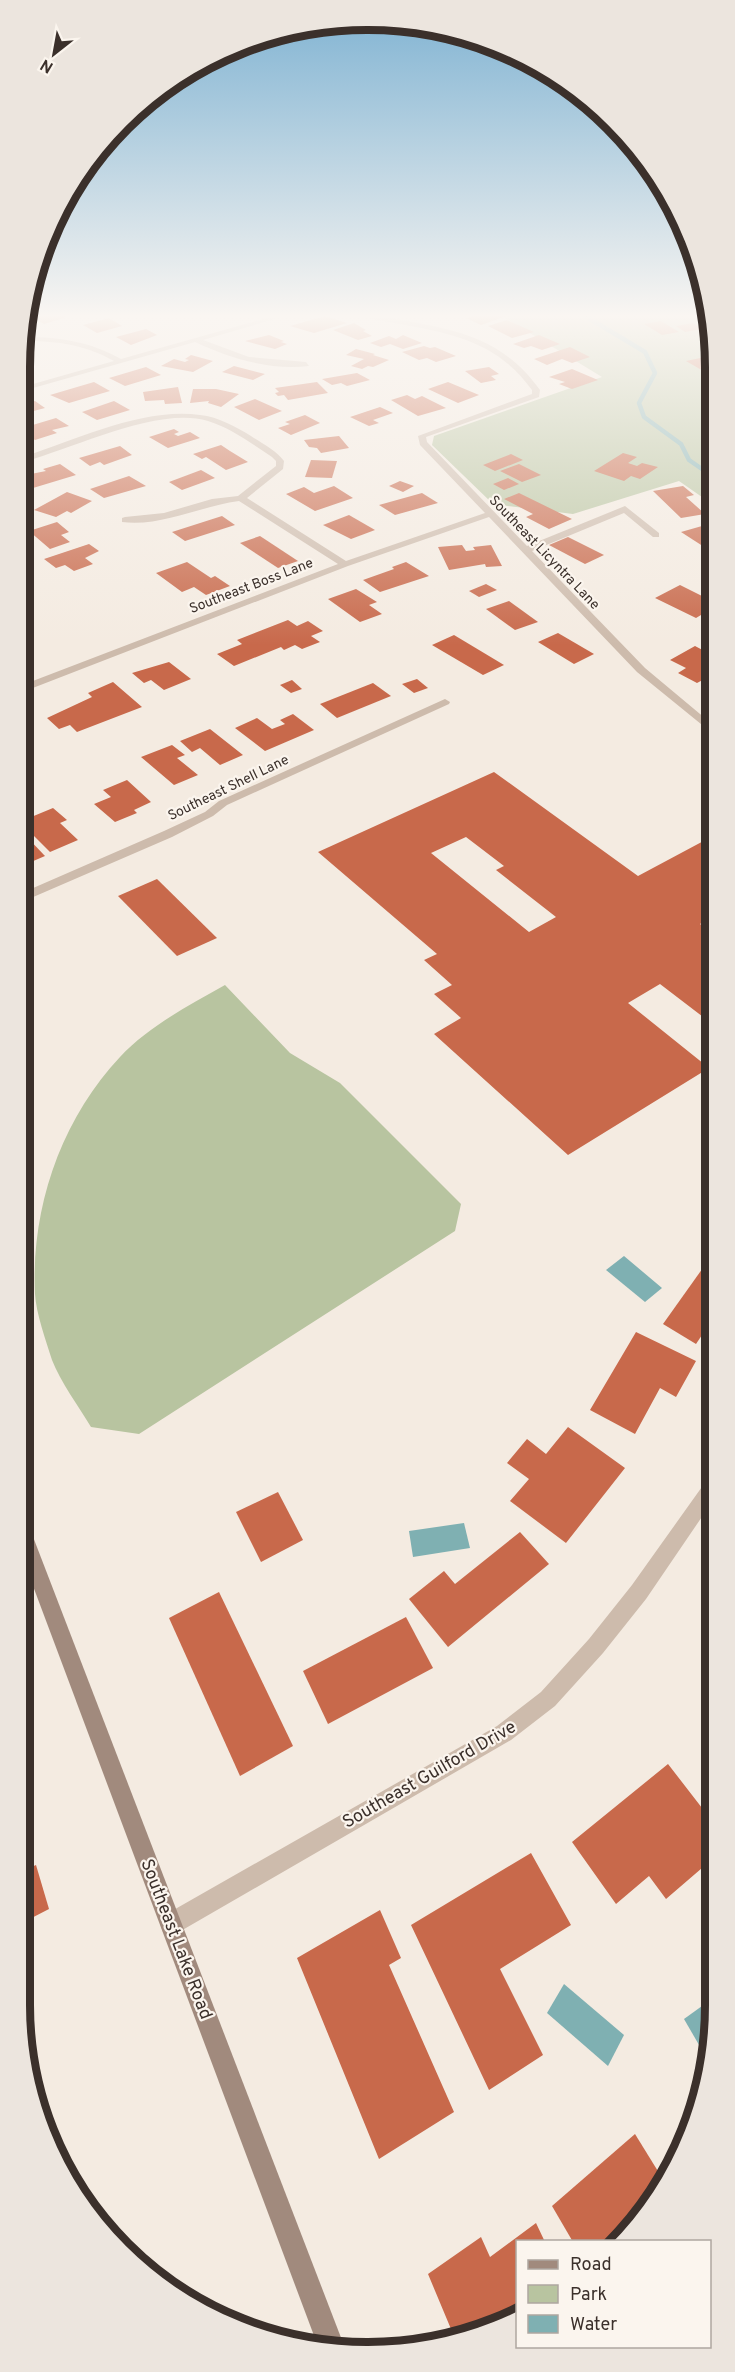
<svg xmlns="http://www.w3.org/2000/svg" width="735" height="2372" viewBox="0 0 735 2372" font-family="Overpass,sans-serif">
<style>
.green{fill:#b8c4a0}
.water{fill:#7fb0b2}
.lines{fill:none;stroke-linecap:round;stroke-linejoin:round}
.stream{stroke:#7fb0b2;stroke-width:4.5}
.building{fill:#c8694b;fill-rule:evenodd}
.street{fill:#cdbbac;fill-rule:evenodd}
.secondary{fill:#a18a7d;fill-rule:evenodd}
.labels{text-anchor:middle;stroke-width:4.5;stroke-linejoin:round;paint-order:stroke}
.far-street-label{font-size:14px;fill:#3b302b;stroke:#fbf5ee}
.near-street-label{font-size:18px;fill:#3b302b;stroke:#fbf5ee}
.rim{fill:none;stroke:#3b302b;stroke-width:8}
</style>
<rect width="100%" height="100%" fill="#f4ebe1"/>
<g class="green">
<path d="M497 313H710L712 322V504L679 481 573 514 493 504 432 445 434 436 602 377Z"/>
<path d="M225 985 290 1053 340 1083 461 1204 455 1231 139 1434 91 1427C79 1407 60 1381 52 1360 46 1341 36 1313 35 1294 31 1207 61 1120 120 1057 149 1026 188 1006 225 985Z"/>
</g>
<g class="water">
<path d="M624 1256 662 1288 645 1302 606 1270Z"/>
<path d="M464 1523 470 1548 413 1557 409 1531Z"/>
<path d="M564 1984 624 2035 608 2066 547 2013Z"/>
<path d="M709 2001V2054L706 2057 684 2019Z"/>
</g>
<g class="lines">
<path class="stream" d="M580 313 645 352 655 373 639 403 644 417 681 444 689 460 712 476"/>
</g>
<g class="building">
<path d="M35 313H59L67 317 44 324 28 315Z"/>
<path d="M473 313H509L512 314 481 325 466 318 477 315Z"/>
<path d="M325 316 347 323 314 333 290 326Z"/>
<path d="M109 318 122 326 97 333 83 325Z"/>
<path d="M507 320 534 332 512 338 488 326Z"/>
<path d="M661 321 679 332 662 335 644 324Z"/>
<path d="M354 323 366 330 363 331 372 336 358 340 333 330Z"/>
<path d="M693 323 702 329 685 332 676 326Z"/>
<path d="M146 329 157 335 131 345 116 337Z"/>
<path d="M269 335 284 341 281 342 287 344 275 349 245 341Z"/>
<path d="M403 335 422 343 403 349 390 344 381 347 370 343 389 336 396 339Z"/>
<path d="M539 335 560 344 542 350 531 346 524 348 513 344Z"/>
<path d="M424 346 430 348 435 347 456 356 436 362 427 358 419 360 402 352Z"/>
<path d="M570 347 590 357 572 363 562 359 547 365 534 359Z"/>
<path d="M356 349 375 354 373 355 389 360 373 367 368 366 362 369 351 366 364 359 346 355Z"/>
<path d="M191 355 213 361 193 372 161 366 174 359 185 362 189 360 185 359Z"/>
<path d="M705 357 712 361V376L686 361Z"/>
<path d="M234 366 265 374 253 380 222 372Z"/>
<path d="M146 367 161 375 125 386 109 378Z"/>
<path d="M489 367 499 374 491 376 496 380 481 383 465 371Z"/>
<path d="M572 369 598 380 572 389 559 384 565 382 549 377Z"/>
<path d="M357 373 370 380 347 386 341 383 332 385 322 379Z"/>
<path d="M94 382 110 391 69 403 50 395Z"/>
<path d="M317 382 328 393 288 400 284 395 278 396 275 393 279 392 275 388Z"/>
<path d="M448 382 479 395 458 403 428 389Z"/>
<path d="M178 387 182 403 165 404 164 400 145 401 143 392Z"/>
<path d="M193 389H216L239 394 221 407 208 403 209 401 190 403Z"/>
<path d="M407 395 415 399 422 396 446 408 418 416 391 400Z"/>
<path d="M255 399 282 411 259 420 234 407Z"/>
<path d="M35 401 45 408 26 413V403Z"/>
<path d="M114 401 130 410 97 420 82 412Z"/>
<path d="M380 407 393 413 373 420 379 423 369 426 350 417Z"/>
<path d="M305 415 320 423 291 435 278 428 290 424 285 422Z"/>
<path d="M56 418 69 426 52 430 57 433 35 440 26 434 32 431 26 427Z"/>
<path d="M174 429 179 432 174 434 178 436 190 432 200 438 168 448 149 437Z"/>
<path d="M339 436 349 448 321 453 317 448 309 447 304 440Z"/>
<path d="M221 445 230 451 248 462 226 470 206 457 202 459 193 454Z"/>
<path d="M120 446 132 455 104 465 100 462 90 466 79 458Z"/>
<path d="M623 453 637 457 628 463 637 466 642 463 658 467 640 479 631 476 624 481 594 471Z"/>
<path d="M511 454 523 460 495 471 483 465Z"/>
<path d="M311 460 337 461 332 478 305 477Z"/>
<path d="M60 464 76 475 33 488 26 482V475L46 471 43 469Z"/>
<path d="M519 464 541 475 522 482 500 471Z"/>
<path d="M201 470 215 478 182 490 169 482Z"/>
<path d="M129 476 146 486 104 498 90 489Z"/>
<path d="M508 478 519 484 504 490 493 484Z"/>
<path d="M400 481 414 486 403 492 389 486Z"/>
<path d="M334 486 353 498 315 511 286 494 304 487 314 493Z"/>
<path d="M683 486 694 495 686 497 705 514 681 518 653 491Z"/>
<path d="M67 492 92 501 71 513 67 511 56 517 34 510Z"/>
<path d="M422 493 438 503 395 515 379 505Z"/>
<path d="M519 493 572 519 549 529 526 517 533 514 504 499Z"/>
<path d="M349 515 375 530 351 539 323 525Z"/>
<path d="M222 516 235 525 185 541 172 532Z"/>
<path d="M57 522 69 532 61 535 70 542 50 549 29 531Z"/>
<path d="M702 526 712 532V552L681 532Z"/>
<path d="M260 536 298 561 278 568 240 543Z"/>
<path d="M568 537 604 555 585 564 549 545Z"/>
<path d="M89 544 99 551 85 558 93 564 74 571 65 565 56 568 44 559Z"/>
<path d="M462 545 466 551 475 550 473 547 491 545 502 566 486 567 485 564 449 570 438 547Z"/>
<path d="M187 562 211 578 215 576 230 586 206 595 194 587 182 592 156 573Z"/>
<path d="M406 562 429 576 380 592 363 580 394 569 392 567Z"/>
<path d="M486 584 497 590 479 597 469 591Z"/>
<path d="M680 585 712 601V621L701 615 696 618 655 598Z"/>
<path d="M356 589 377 602 369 605 382 614 360 622 328 599Z"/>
<path d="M509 601 538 622 515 630 486 609Z"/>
<path d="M288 620 297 626 308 621 323 631 311 636 320 642 302 649 295 645 284 650 281 647 234 666 217 654 242 644 237 640Z"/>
<path d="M558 633 594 654 574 664 538 642Z"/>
<path d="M454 635 504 665 483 675 432 645Z"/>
<path d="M695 646 712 655V675L697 683 678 673 686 668 670 660Z"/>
<path d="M169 662 191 679 164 690 151 680 144 683 132 673Z"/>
<path d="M417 679 428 688 414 693 402 684Z"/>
<path d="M292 680 302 689 291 693 280 685Z"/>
<path d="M113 682 142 707 77 732 70 725 59 729 47 718 92 697 88 693Z"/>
<path d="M373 683 391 696 337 718 320 704Z"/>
<path d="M293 714 314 730 265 751 235 728 257 718 272 729 285 724 280 720Z"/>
<path d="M210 729 243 755 220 765 200 748 192 752 180 741Z"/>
<path d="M172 745 185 755 177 758 198 775 174 785 141 757Z"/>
<path d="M494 772 638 876 711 837V917L700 924 711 932V1023L660 984 628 1003 709 1068 568 1155 434 1034 461 1018 434 994 452 985 424 960 437 954 318 852ZM466 837 504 866 496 870 556 917 529 932 431 853Z"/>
<path d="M127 780 151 802 134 810 137 813 115 822 94 804 111 797 103 790Z"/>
<path d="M53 808 67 820 60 823 78 840 50 852 24 826V820Z"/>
<path d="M24 834 45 856 24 865Z"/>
<path d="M157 879 217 938 177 956 118 896Z"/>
<path d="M710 1258V1323L696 1344 663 1324Z"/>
<path d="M636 1332 696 1361 676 1397 660 1388 635 1434 590 1410Z"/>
<path d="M568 1427 625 1468 566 1543 510 1501 529 1479 507 1463 527 1439 546 1454Z"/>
<path d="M278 1492 303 1540 261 1562 236 1512Z"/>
<path d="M520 1532 549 1564 448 1647 409 1599 444 1571 455 1584Z"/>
<path d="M219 1592 293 1746 240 1776 169 1618Z"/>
<path d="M406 1617 433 1668 328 1724 303 1671Z"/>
<path d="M668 1764 709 1817V1862L666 1899 649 1876 616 1904 572 1842Z"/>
<path d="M531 1853 571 1925 500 1969 543 2055 489 2090 411 1925Z"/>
<path d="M36 1865 49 1909 20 1924V1872Z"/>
<path d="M380 1910 401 1958 389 1965 454 2112 379 2159 297 1958Z"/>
<path d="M635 2134 664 2181 657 2198 616 2242H573L552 2206Z"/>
<path d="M536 2223 545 2242H518V2311L456 2341 428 2274 481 2237 490 2257Z"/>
</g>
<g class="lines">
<g class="street">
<path d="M284 313H295L203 340 249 357 306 362 309 366C271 371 229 358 195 342L26 390V386L114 361C86 345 58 341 26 341V337C60 337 91 342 121 359Z"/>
<path d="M356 313H368C437 329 495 327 540 390L539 397 426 437 427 442 527 546 625 506 659 533V537H653L624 513 532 551 645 668 712 724V733L637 672 489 517 348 566 25 691V684L338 564 239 501C201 506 161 527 122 522V518L125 517 164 513 212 499 238 496 276 466V461L272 457C252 444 231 428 208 421 158 406 75 448 26 461V456C77 439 145 407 200 415 219 417 236 427 251 436 263 444 276 450 284 461L283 469 247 498 346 561 485 513 420 445 418 436 532 394V390C498 343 455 334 400 324 386 321 368 320 356 313Z"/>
<path d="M445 699 450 702 449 704 227 805 213 816 172 837 24 901V892L164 831 205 812 219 801Z"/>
<path d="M710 1482V1505L646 1599 603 1653 555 1706 511 1740 179 1932 171 1935 163 1932 160 1924 163 1916 497 1726 541 1692 589 1639 632 1585 704 1484Z"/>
</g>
<path class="secondary" d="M21 1520 27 1523 30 1529 345 2348 319 2349 21 1554Z"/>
</g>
<linearGradient id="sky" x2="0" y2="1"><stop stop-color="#7eb2d2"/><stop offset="0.49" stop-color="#faf6f2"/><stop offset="1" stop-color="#faf6f2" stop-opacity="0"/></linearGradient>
<rect width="735" height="645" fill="url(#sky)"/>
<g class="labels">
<g class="far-street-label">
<text transform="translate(545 552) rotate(46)" y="5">Southeast Licyntra Lane</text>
<text transform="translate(251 585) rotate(-21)" y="5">Southeast Boss Lane</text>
<text transform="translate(228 787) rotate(-26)" y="5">Southeast Shell Lane</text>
</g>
<g class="near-street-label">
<text transform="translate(429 1774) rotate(-30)" y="6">Southeast Guilford Drive</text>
<text transform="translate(177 1939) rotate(69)" y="6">Southeast Lake Road</text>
</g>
</g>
<path d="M0 0H735V2372H0ZM367 30H368A337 337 0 0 1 705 367V2005A337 337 0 0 1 368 2342H367A337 337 0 0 1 30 2005V367A337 337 0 0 1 367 30Z" fill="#ece5de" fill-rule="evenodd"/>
<path class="rim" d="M367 30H368A337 337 0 0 1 705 367V2005A337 337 0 0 1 368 2342H367A337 337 0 0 1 30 2005V367A337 337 0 0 1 367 30Z"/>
<rect x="516" y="2240" width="195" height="108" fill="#fbf5ee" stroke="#aea6a0" stroke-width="1.5"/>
<rect x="528" y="2260" width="30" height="9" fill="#a18a7d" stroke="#aea6a0" stroke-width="1.5"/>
<text x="570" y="2270" font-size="18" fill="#3b302b">Road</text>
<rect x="528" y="2285" width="30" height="18" fill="#b8c4a0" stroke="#aea6a0" stroke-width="1.5"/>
<text x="570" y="2300" font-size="18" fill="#3b302b">Park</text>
<rect x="528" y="2315" width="30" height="18" fill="#7fb0b2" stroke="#aea6a0" stroke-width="1.5"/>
<text x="570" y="2330" font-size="18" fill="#3b302b">Water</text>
<g transform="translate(54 54) rotate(211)" stroke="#fbf5ee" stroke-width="4.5" paint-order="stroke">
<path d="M0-4.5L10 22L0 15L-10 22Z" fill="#3b302b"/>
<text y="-9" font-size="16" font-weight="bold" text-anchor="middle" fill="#3b302b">N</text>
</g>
</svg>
